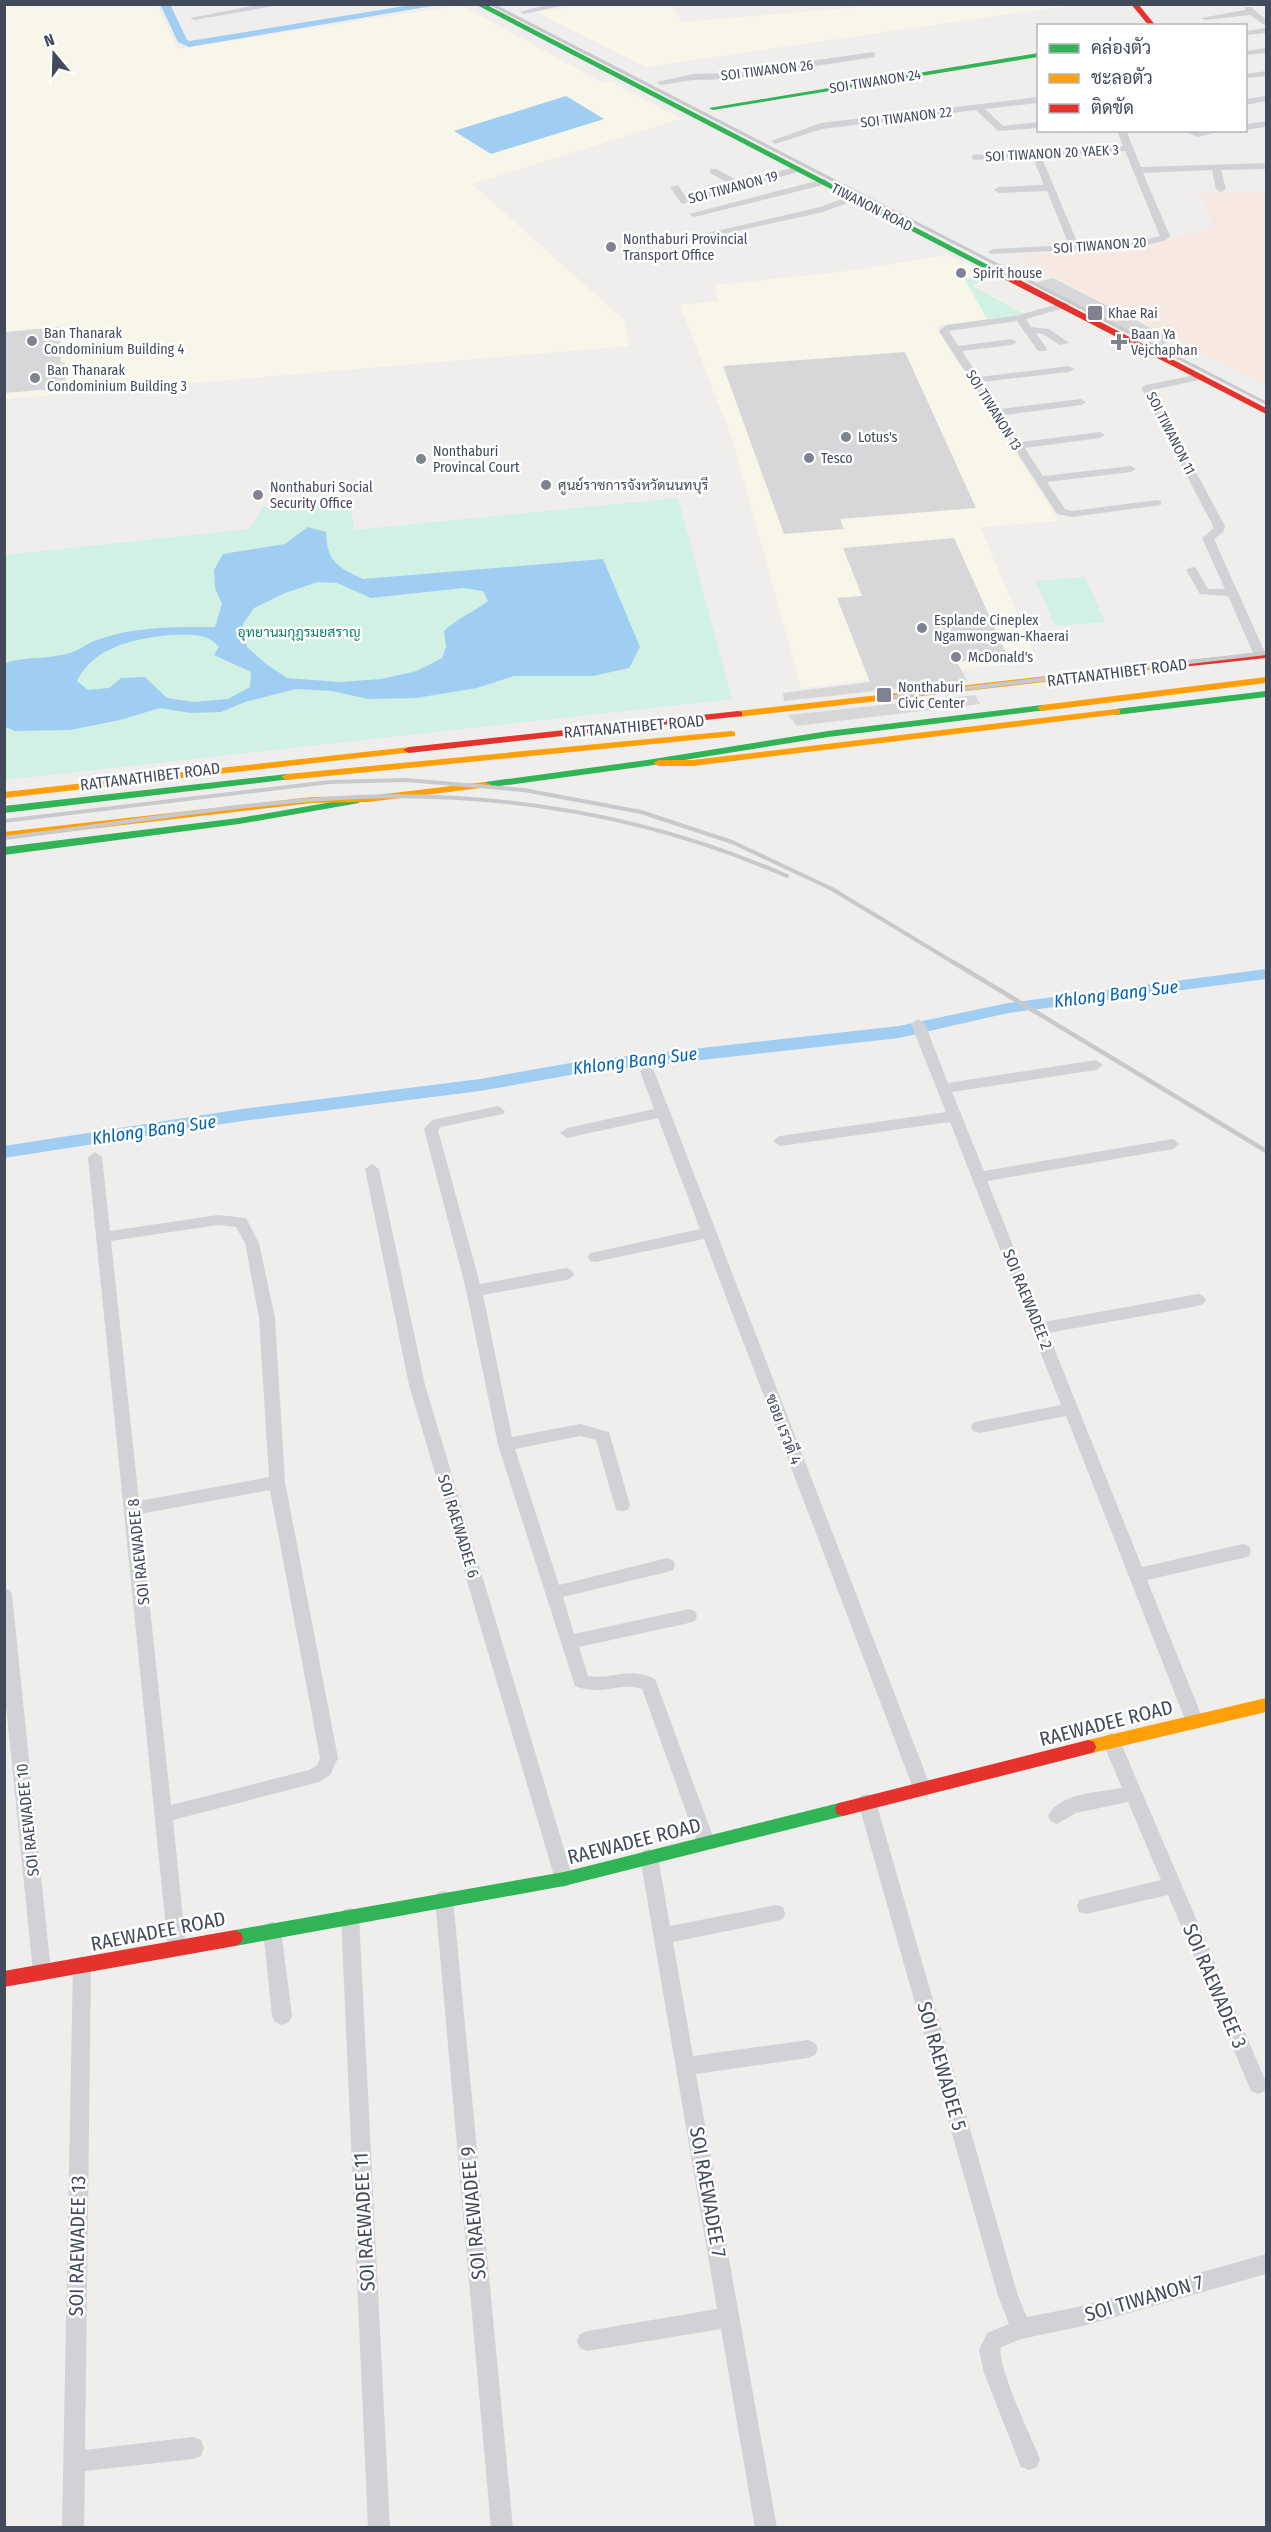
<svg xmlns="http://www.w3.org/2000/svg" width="1271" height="2532" viewBox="0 0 1271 2532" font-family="'Fira Sans Condensed',Sarabun,sans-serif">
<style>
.commercial{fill:#f7f6e8}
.medical{fill:#f7e9e2}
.green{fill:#d0f1e4}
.water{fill:#a0cdf2;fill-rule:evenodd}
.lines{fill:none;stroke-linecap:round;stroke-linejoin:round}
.canal{fill:#a0cdf2;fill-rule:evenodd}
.building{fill:#d7d7d9}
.street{fill:#d0d2d6;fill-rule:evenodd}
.fast{fill:#30b455;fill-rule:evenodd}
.slow{fill:#ff9f0a;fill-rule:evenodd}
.jam{fill:#e5322d;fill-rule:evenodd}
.rail-far2{stroke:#c8c9cc;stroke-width:3}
.rail-far1{stroke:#c8c9cc;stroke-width:4}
.rail{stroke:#c8c9cc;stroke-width:4.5}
.poi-dot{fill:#7f838f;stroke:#fff;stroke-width:2}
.labels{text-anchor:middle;stroke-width:5;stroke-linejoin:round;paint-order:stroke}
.far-street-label{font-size:14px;fill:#434a5c;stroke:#fff}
.far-poi-label{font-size:14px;fill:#434a5c;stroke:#fff;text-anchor:start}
.far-park-label{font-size:14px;fill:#0d8466;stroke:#fff}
.street-label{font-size:16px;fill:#434a5c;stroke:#fff}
.water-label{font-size:18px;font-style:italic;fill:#0062b2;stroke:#fff}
.near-street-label{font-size:20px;fill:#434a5c;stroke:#fff}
</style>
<rect width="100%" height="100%" fill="#efeeed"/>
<g class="commercial">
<path d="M586 4 670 5 682 22 887 5H1072L646 67 536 12Z"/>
<path d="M5 5H157L178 49 461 5 603 83 610 81 681 119 472 184 624 320 629 346 5 399Z"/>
<path d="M947 255 999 276 975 286 1028 315 935 326 1059 521 980 527 1037 661 801 688 733 441 680 305 718 301 715 285 840 272Z"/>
</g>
<path class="medical" d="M1266 192V386L1014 255 1143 247 1215 227 1199 193Z"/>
<g class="green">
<path d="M982 273 991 277 973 286 1025 314 987 319 965 280Z"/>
<path d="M678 498 732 699 5 780 4 555 249 529 263 507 336 500 351 506 354 530Z"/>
<path d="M1085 577 1105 622 1055 626 1036 581Z"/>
</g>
<g class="water">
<path d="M566 96 604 119 491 154 454 131Z"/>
<path d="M308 527 326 532C327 562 337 567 363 579L603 559 640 647 629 668 593 676H514L477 688 416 698 368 699 332 691 296 689 245 702 221 712 190 713 160 708 120 720 70 730 15 731 5 727V663C26 656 50 660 73 652 81 649 88 643 97 640 135 626 176 627 215 627L222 604 215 588 214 570 223 554 285 544ZM318 582 337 583 371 598 463 588 483 591 488 601C474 612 457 618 444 631L446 647 442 658 417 671 381 679 340 682 287 678 266 664 247 647 243 624 254 608 285 593ZM170 635C188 635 207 632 219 647L214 655 251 672 250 687 228 699 194 702 167 698 145 677 121 678 109 688 88 690 77 681C93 647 136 638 170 635Z"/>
</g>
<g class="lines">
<g class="canal">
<path d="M160 4H170L187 40 190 41 417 4H444L189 47 178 42Z"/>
<path d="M1266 969V979L1008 1013 899 1038 576 1074 480 1091 242 1121 4 1158V1146L242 1109 480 1079 576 1062 899 1026 1008 1003Z"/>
</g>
</g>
<g class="building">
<path d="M1053 278 1172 339 1158 347 1035 283Z"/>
<path d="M60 327 61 363 65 362 66 388 4 393V332Z"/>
<path d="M905 352 976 508 840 519 844 529 784 534 723 366Z"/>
<path d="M954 538 1008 657 957 662 967 681 784 701 783 693 870 682 837 598 862 596 843 548Z"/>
<path d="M975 695 980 704 797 726 788 715Z"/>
</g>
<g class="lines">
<g class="street">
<path d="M263 4H286L194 20 190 18Z"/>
<path d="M550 4H569L524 14 520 12Z"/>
<path d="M1245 7H1251L1266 20V26L1250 15 1205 20 1201 18 1245 10Z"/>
<path d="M1266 28V33L1246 35V31Z"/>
<path d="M1266 48V53L1246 55V51Z"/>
<path d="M872 52 875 53V57L730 79 693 80 661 85 657 82 693 74 730 73Z"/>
<path d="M1266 71V76L1246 78V74Z"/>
<path d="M1266 96V101L1246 105V99Z"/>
<path d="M1038 97V103L985 109 1003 126 1038 122V128L998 131 976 110 822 129 775 144 771 141 821 123Z"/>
<path d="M1266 121V127L1246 130V124Z"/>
<path d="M1117 130H1126L1141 167 1266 163V169L1221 170 1226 189 1221 192 1216 189 1212 170 1143 173 1170 236 1166 240 1140 247 990 254 988 252 993 249 1069 245 1047 191 999 193 994 190 999 187 1044 185 1032 156 975 160 972 159V155L1123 146ZM1125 151 1160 236 1140 241 1078 244 1041 156Z"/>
<path d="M1180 130H1226L1198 137Z"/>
<path d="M798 166 803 169 801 171 684 204 681 203 670 187 678 185 686 197 732 185 710 173V169H716L741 182Z"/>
<path d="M824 179 827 180V184L694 217 689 214Z"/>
<path d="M853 195 858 198 856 200 823 212 687 242 682 239 820 207Z"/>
<path d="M1065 302 1070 305 1068 307 1026 319 1031 327 1049 329 1069 343 1060 345 1043 334 1036 333 1047 349 1046 351H1038L1017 321 949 331 958 346 1012 339 1017 342 1012 345 962 351 979 377 1069 366 1074 369 1069 372 982 382 1000 409 1081 399 1086 402 1081 405 1004 415 1021 442 1100 432 1105 435 1100 438 1025 448 1043 476 1131 466 1136 469 1131 472 1047 482 1065 509 1072 511 1157 500 1161 501V505L1072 517 1057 514 939 331 946 325 1019 315Z"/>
<path d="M1200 374 1204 375V379L1152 390 1225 526 1223 532 1214 539 1266 655 1260 659 1254 655 1228 596 1200 594 1186 570 1192 567 1196 568 1208 589H1225L1202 538 1213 529V526L1141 388 1146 385Z"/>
<path d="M918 1019 925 1024 948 1083 1096 1060 1103 1065 1096 1070 952 1092 984 1171 1173 1139 1180 1144 1173 1149 987 1181 1044 1322 1198 1294 1203 1296 1206 1300 1203 1304 1198 1306 1048 1333 1142 1567 1243 1544 1249 1546 1251 1551 1249 1556 1243 1558 1147 1580 1204 1722 1201 1727 1195 1729 1189 1727 1186 1722 1066 1416 979 1433 973 1431 971 1427 973 1423 979 1421 1061 1405 950 1122 780 1146 773 1141 780 1136 946 1112 911 1024Z"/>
<path d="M647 1066 654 1071 670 1112 931 1788 928 1793 922 1796 916 1793 913 1788 704 1239 595 1262 590 1261 588 1257 590 1253 595 1252 700 1229 658 1118 567 1138 560 1133 567 1128 654 1109 640 1071Z"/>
<path d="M498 1106 505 1111 503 1114 441 1127 438 1130 480 1284 566 1268 571 1270 574 1274 571 1278 566 1280 483 1295 512 1437 580 1424 609 1432 630 1505 628 1510 622 1511 616 1510 596 1440 580 1436 515 1449 559 1585 667 1558 673 1560 675 1565 673 1570 667 1572 563 1597 574 1634 689 1609 695 1611 697 1616 695 1621 689 1623 579 1647 588 1676C613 1680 629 1666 655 1679L715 1842 712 1848 706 1850 700 1848 697 1842 642 1689C620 1681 603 1697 575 1686L498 1445 465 1285 424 1129 432 1120Z"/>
<path d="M95 1152 102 1157 110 1231 218 1215 246 1218 259 1243 275 1318 285 1482 338 1758 330 1775 319 1782 173 1820 186 1948 184 1954 177 1956 170 1954 168 1948 88 1157ZM218 1225 236 1227 245 1243 259 1318 269 1477 139 1501 111 1241ZM270 1490 320 1758 317 1765 309 1770 171 1805 140 1514Z"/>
<path d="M372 1164 379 1169 425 1385 573 1879 570 1885 564 1887 558 1885 555 1879 409 1385 365 1169Z"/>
<path d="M4 1588 10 1590 12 1595 51 1972 49 1978 42 1981 35 1978 33 1972 4 1686Z"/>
<path d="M1111 1733 1117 1736 1120 1741 1266 2082 1265 2091 1258 2094 1251 2091 1168 1895 1086 1914 1079 1912 1077 1906 1079 1900 1086 1898 1161 1880 1128 1802 1076 1813 1057 1824 1051 1822 1048 1816C1059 1793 1100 1792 1122 1788L1102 1741 1105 1736Z"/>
<path d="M867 1794 873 1796 876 1802 1018 2296 1027 2317 1083 2306 1266 2254V2274L1083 2326 1021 2339 1001 2347C996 2364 1032 2439 1040 2459L1037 2467 1029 2470 1021 2467 984 2373 979 2350 987 2333 1009 2324 998 2296 858 1802 861 1796Z"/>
<path d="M649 1849 655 1851 658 1857 670 1926 776 1905 783 1907 785 1913 783 1919 776 1921 673 1942 693 2056 808 2040 815 2043 818 2049 815 2055 808 2058 696 2074 777 2528H755L721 2329 587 2351 580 2348 577 2341 580 2334 587 2331 717 2309 640 1857 643 1851Z"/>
<path d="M444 1891 451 1893 453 1899 513 2528H491L435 1899 437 1893Z"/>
<path d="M350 1908 357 1910 359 1916 390 2528H368L341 1916 343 1910Z"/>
<path d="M272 1922 279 1924 281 1930 292 2016 289 2022 282 2025 275 2022 272 2016 263 1930 265 1924Z"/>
<path d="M82 1956 89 1959 91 1965 85 2450 193 2437 201 2440 204 2448 201 2456 193 2459 85 2471 84 2528H62L73 1965 75 1959Z"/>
</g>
<g class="fast">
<path d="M475 4H485L1013 278 1006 280Z"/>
<path d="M1038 53V57L713 110 709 108Z"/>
<path d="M1266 691V697L1116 715 1111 712 1116 709Z"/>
<path d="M1042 705 1047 708 1046 710 828 737 647 766 485 788 479 785 485 782 647 760 828 731Z"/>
<path d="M287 774 291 775V779L4 813V806Z"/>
<path d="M355 798 359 799V803L239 824 4 855V847L239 818Z"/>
<path d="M843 1802 849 1804 851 1809 849 1814 843 1816 564 1886 235 1946 229 1943 227 1938 229 1933 235 1930 564 1872Z"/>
</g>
<g class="slow">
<path d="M1154 664 1159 667 1158 669 738 717 733 714 738 711Z"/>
<path d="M1266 677V683L1042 711 1037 708 1042 705Z"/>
<path d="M1116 709 1120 710V714L693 766H659L653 763 659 760H693Z"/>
<path d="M731 731 735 732V736L287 780 281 777 287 774Z"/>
<path d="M409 747 415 750 413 752 4 798V792Z"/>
<path d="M485 782 491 785 489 787 368 802 312 803 4 839V832L312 797 368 796Z"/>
<path d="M1266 1698V1712L1088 1754 1082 1752 1080 1747 1082 1742 1088 1740Z"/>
</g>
<g class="jam">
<path d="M1131 4H1138L1156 26H1149Z"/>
<path d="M1006 276H1012L1266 408V414L1006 280Z"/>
<path d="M1266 652V658L1154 670 1149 667 1154 664Z"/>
<path d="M738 711 742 712V716L409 753 403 750 409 747Z"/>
<path d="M1088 1740 1094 1742 1096 1747 1094 1752 1088 1754 843 1816 837 1814 835 1809 837 1804 843 1802Z"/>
<path d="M235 1930 241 1933 243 1938 241 1943 235 1946 4 1987V1971Z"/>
</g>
<path class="rail-far2" d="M491 4 1266 403"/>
<g class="rail-far1">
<path d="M884 698 1266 653"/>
<path d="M4 821 330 782 406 780 524 790 641 812 732 842 832 889 956 964"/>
<path d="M4 838C122 824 240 802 359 797 507 792 652 817 787 876"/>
</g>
<path class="rail" d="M953 962 1266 1151"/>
</g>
<g class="poi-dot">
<circle cx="611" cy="247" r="6"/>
<circle cx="961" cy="273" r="6"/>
<rect x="1087" y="305" width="16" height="16" rx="3"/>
<circle cx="32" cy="341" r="6"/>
<path d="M1116 333h6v6h6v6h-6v6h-6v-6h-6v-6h6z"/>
<circle cx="35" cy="378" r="6"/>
<circle cx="846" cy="437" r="6"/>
<circle cx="809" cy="458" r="6"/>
<circle cx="421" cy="459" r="6"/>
<circle cx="546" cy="485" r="6"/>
<circle cx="258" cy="495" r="6"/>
<circle cx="922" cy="628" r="6"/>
<circle cx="956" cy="657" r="6"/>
<rect x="876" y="687" width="16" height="16" rx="3"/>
</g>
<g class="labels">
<g class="far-street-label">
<text transform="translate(767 70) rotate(-7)" y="5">SOI TIWANON 26</text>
<text transform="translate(875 81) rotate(-9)" y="5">SOI TIWANON 24</text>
<text transform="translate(906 117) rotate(-7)" y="5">SOI TIWANON 22</text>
<text transform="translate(1052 153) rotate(-3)" y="5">SOI TIWANON 20 YAEK 3</text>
<text transform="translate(733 187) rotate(-15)" y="5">SOI TIWANON 19</text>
<text transform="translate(872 207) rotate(27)" y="5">TIWANON ROAD</text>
<text transform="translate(1100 245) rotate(-4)" y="5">SOI TIWANON 20</text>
<text transform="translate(994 410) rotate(58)" y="5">SOI TIWANON 13</text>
<text transform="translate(1171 433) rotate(63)" y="5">SOI TIWANON 11</text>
</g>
<g class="far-poi-label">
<text x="623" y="244">Nonthaburi Provincial<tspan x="623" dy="16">Transport Office</tspan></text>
<text x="973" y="278">Spirit house</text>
<text x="1108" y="318">Khae Rai</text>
<text x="44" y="338">Ban Thanarak<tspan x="44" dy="16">Condominium Building 4</tspan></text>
<text x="1131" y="339">Baan Ya<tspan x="1131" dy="16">Vejchaphan</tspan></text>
<text x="47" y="375">Ban Thanarak<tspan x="47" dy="16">Condominium Building 3</tspan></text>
<text x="858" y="442">Lotus's</text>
<text x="433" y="456">Nonthaburi<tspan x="433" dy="16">Provincal Court</tspan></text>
<text x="821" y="463">Tesco</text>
<text x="558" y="490">ศูนย์ราชการจังหวัดนนทบุรี</text>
<text x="270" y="492">Nonthaburi Social<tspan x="270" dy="16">Security Office</tspan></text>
<text x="934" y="625">Esplande Cineplex<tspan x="934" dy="16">Ngamwongwan-Khaerai</tspan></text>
<text x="968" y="662">McDonald's</text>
<text x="898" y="692">Nonthaburi<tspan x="898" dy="16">Civic Center</tspan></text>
</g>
<g class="far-park-label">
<text x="299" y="637">อุทยานมกุฎรมยสราญ</text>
</g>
<g class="street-label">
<text transform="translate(1117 672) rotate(-7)" y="6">RATTANATHIBET ROAD</text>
<text transform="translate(634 726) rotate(-5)" y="6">RATTANATHIBET ROAD</text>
<text transform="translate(150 776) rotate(-7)" y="6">RATTANATHIBET ROAD</text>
<text transform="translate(1028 1299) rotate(68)" y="6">SOI RAEWADEE 2</text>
<text transform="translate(784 1429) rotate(69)" y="6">ซอย เรวดี 4</text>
<text transform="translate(459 1526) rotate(73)" y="6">SOI RAEWADEE 6</text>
<text transform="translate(138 1552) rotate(-96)" y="6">SOI RAEWADEE 8</text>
<text transform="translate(27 1820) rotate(-96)" y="6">SOI RAEWADEE 10</text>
</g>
<g class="water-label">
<text transform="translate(1116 994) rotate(-7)" y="6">Khlong Bang Sue</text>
<text transform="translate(635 1061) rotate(-7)" y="6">Khlong Bang Sue</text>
<text transform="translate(154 1130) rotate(-8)" y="6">Khlong Bang Sue</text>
</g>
<g class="near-street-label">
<text transform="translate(1106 1723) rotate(-14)" y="7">RAEWADEE ROAD</text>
<text transform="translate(634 1841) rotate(-14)" y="7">RAEWADEE ROAD</text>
<text transform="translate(158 1931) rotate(-11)" y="7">RAEWADEE ROAD</text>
<text transform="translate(1215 1986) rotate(67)" y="7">SOI RAEWADEE 3</text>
<text transform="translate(942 2066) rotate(74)" y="7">SOI RAEWADEE 5</text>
<text transform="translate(708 2192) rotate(80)" y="7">SOI RAEWADEE 7</text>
<text transform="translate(473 2213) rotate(-95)" y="7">SOI RAEWADEE 9</text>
<text transform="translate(364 2222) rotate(-93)" y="7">SOI RAEWADEE 11</text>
<text transform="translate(77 2246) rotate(-89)" y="7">SOI RAEWADEE 13</text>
<text transform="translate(1144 2298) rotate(-16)" y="7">SOI TIWANON 7</text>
</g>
</g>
<rect width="1271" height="2532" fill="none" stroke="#434a5c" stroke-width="12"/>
<rect x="1037" y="24" width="210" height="108" fill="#ffffff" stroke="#b4b7be" stroke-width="1.5"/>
<rect x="1049" y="44" width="30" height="9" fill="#30b455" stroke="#b4b7be" stroke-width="1.5"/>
<text x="1091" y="54" font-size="18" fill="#434a5c">คล่องตัว</text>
<rect x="1049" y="74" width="30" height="9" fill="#ff9f0a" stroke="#b4b7be" stroke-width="1.5"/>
<text x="1091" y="84" font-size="18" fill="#434a5c">ชะลอตัว</text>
<rect x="1049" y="104" width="30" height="9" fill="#e5322d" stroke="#b4b7be" stroke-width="1.5"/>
<text x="1091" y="114" font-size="18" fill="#434a5c">ติดขัด</text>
<g transform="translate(54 54) rotate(341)" stroke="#ffffff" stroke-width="4.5" paint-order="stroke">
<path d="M0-4.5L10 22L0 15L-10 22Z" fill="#434a5c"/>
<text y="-9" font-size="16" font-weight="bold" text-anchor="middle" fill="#434a5c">N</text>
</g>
</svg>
